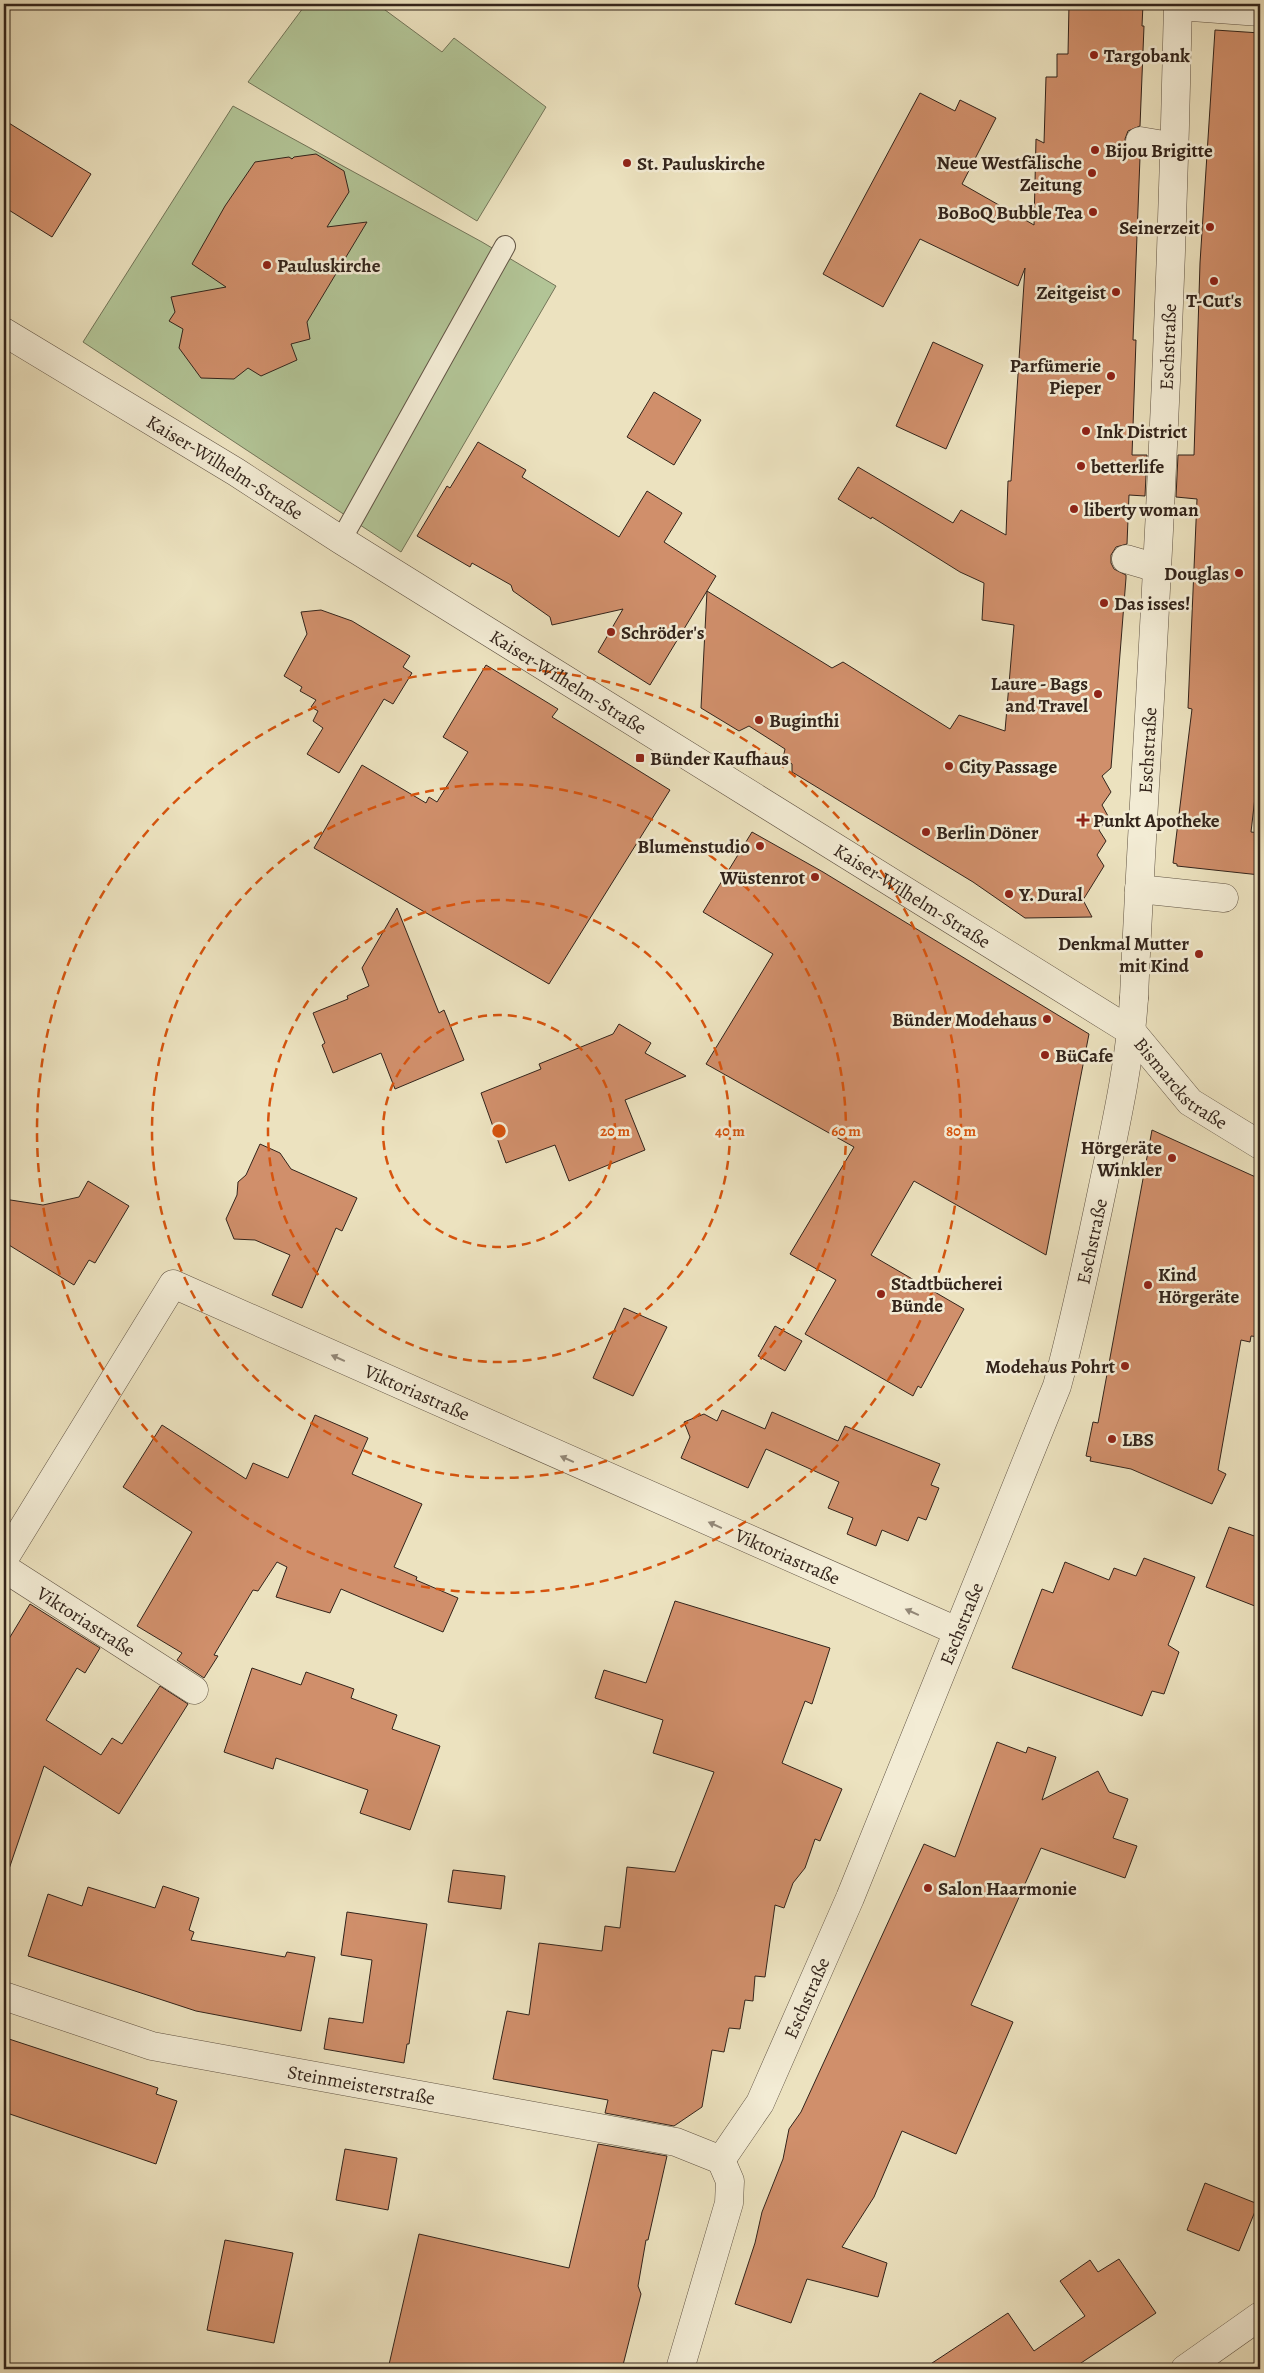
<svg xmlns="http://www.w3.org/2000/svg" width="1264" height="2373" viewBox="0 0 1264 2373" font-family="Alegreya,serif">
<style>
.green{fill:#b2c496;stroke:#727458}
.building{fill:#d08f6b;stroke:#33241b}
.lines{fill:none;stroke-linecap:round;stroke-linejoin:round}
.service-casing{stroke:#615444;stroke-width:22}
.pedestrian-casing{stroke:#615444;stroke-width:29}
.minor-casing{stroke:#615444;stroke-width:29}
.service{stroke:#f3ecd5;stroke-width:20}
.pedestrian{stroke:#f3ecd5;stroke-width:28}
.minor{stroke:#f3ecd5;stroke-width:28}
.oneway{fill:#938878}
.ring{fill:none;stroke:#d6540e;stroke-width:2.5;stroke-dasharray:9 6}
.poi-dot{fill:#8f2418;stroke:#f3ecd5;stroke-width:2}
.labels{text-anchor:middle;stroke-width:5;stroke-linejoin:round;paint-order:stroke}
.poi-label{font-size:19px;font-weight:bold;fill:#33241b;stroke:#f3ecd5;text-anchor:start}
.street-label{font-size:19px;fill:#33241b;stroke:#f3ecd5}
.centre{fill:#d6540e;stroke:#f3ecd5;stroke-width:2.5}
.ring-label{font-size:15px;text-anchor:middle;font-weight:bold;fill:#d6540e;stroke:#f3ecd5;stroke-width:5;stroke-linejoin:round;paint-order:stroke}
</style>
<rect width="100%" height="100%" fill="#ece2bf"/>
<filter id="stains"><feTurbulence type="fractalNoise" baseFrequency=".004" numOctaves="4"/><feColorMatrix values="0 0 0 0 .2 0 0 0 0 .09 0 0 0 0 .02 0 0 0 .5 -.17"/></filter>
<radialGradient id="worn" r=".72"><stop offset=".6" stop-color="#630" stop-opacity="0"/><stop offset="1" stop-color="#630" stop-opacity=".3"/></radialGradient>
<g class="green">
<path d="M306 4H377L442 52 454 38 546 107 477 221 248 82Z"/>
<path d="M233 106 482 242 556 286 401 552 83 342Z"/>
</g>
<g class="building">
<path d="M1069 4H1143L1142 26H1144L1140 126 1128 131 1125 139 1126 147 1130 153 1140 157 1133 340H1136L1132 455H1147L1145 496 1129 495 1127 544 1116 547 1111 555V563L1114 569 1126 575V578L1111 768 1102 776 1111 792 1102 805 1108 816 1099 830 1106 841 1097 855 1104 866 1083 900 1092 917 1025 918 973 882 792 772V764L783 758 785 749 749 726 739 731 701 708 707 591 832 668 843 662 950 729 959 715 1005 731 1014 625 982 620 984 583 960 572 872 517 871 519 838 499 858 467 953 523 961 510 1006 535 1008 481H1011L1025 268 1018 286 920 239 883 307 823 274 920 93 955 111 960 100 996 118 962 184 1034 225 1036 139 1044 143 1046 77H1057V54H1068Z"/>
<path d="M1215 30 1260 33V754L1251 832 1260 833V875L1177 866V864L1173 863 1192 709 1188 708 1197 499 1176 497 1178 455H1194L1200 263Z"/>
<path d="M4 120 91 174 52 237 4 207Z"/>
<path d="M316 154 344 171 349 192 327 227 367 222 307 322 310 339 291 344 297 360 261 376 248 368 234 379 201 378 179 348 183 329 169 321 175 312 171 297 226 287 192 264 225 206 255 162 289 157 292 159 294 157Z"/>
<path d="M933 342 983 365 946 449 896 426Z"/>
<path d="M654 392 701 420 674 465 627 437Z"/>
<path d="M478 442 526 470 522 477 619 537 647 491 682 513 664 542 716 576 650 685 598 652 623 609 552 625 550 617 513 591 511 585 472 563 470 567 417 536 447 486 450 488Z"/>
<path d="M321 610 352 621 410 656 403 667 412 673 393 704 384 699 339 773 307 754 323 728 313 721 318 711 311 707 316 700 300 691 302 687 284 676 307 634 301 612Z"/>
<path d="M486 665 558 709 552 717 670 790 549 984 314 848 362 765 426 803 429 797 437 802 468 752 443 737Z"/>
<path d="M752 832 823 872 1089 1034 1046 1255 914 1181 871 1255 964 1309 921 1388 918 1386 913 1396 805 1334 836 1280 790 1254 854 1147 706 1064 773 954 703 912Z"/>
<path d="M397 908 439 1013 444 1010 464 1060 395 1089 381 1053 333 1073 322 1045 325 1043 313 1013 348 999 347 996 369 986 362 968Z"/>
<path d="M619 1024 651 1043 645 1053 686 1076 625 1100 645 1150 569 1181 555 1145 506 1163 481 1093 541 1069 539 1064 613 1034Z"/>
<path d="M1152 1130 1260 1179V1337L1251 1336 1250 1342 1241 1340 1218 1470 1226 1474 1212 1504 1131 1469 1090 1461 1091 1457 1086 1456 1093 1422 1098 1423Z"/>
<path d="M260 1144 280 1153 291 1169 357 1198 342 1231 336 1228 302 1308 272 1295 290 1255 255 1240 234 1239 226 1219 237 1195 238 1182 246 1175Z"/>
<path d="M88 1181 129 1206 95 1263 89 1260 74 1285 4 1242V1199L43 1205 79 1197Z"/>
<path d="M624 1308 667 1327 633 1396 593 1378Z"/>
<path d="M775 1326 802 1341 785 1371 758 1356Z"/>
<path d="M722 1410 765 1429 772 1412 838 1441 845 1426 940 1464 931 1485 939 1488 926 1520 918 1517 908 1541 882 1530 876 1546 847 1534 853 1518 828 1508 839 1482 766 1449 748 1488 681 1458 690 1437 684 1422 704 1414 717 1421Z"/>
<path d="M315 1415 368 1438 352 1474 422 1504 394 1567 417 1577 416 1580 458 1598 443 1632 341 1589 330 1613 276 1597 287 1567 277 1562 258 1591 253 1590 214 1655 218 1656 204 1678 177 1660 182 1653 137 1626 192 1532 123 1487 162 1425 246 1479 253 1463 288 1478Z"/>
<path d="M1229 1527 1260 1538V1608L1206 1587Z"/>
<path d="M1144 1558 1195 1577 1168 1645 1179 1652 1164 1694 1152 1691 1142 1716 1012 1668 1042 1589 1053 1593 1065 1562 1109 1580 1114 1568 1136 1576Z"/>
<path d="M675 1601 830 1648 812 1704 805 1701 782 1763 842 1789 820 1841 815 1839 805 1868 793 1883 784 1908 775 1905 765 1977 755 1976 753 2001 745 2000 740 2029 729 2028 724 2052 712 2050 702 2107 674 2126 605 2113 608 2100 493 2079 507 2011 529 2015 539 1943 602 1951 605 1926 620 1928 627 1867 675 1872 714 1772 653 1753 663 1720 595 1698 604 1670 646 1683Z"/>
<path d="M30 1604 100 1648 85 1673 77 1668 46 1720 101 1755 112 1738 122 1744 160 1686 188 1704 119 1814 44 1766 9 1869 4 1868V1647Z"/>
<path d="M252 1668 301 1685 306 1672 354 1689 351 1698 397 1715 392 1729 440 1746 410 1830 360 1813 368 1790 276 1758 273 1769 224 1752Z"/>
<path d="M997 1742 1026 1753 1028 1747 1056 1757 1042 1800 1098 1771 1109 1792 1128 1799 1113 1838 1137 1846 1125 1878 1041 1848 971 2005 1013 2022 956 2154 902 2131 874 2197 842 2247 887 2263 878 2297 807 2279 791 2323 735 2304 755 2243 762 2212 783 2159 789 2129 801 2112 924 1844 955 1857Z"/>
<path d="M453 1870 505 1876 501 1909 448 1902Z"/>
<path d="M163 1886 199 1898 189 1930 194 1932 191 1940 285 1957 287 1952 315 1957 301 2031 196 2011 28 1956 48 1894 82 1906 88 1887 155 1908Z"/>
<path d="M347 1912 427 1924 409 2044H407L404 2063 324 2049 329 2018 363 2023 372 1960 341 1955Z"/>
<path d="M9 2039 158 2088 156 2094 177 2101 156 2164 4 2112V2057Z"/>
<path d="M598 2144 667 2156 648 2240H646L638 2286 641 2294 622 2369H388L419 2234 569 2268Z"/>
<path d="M345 2149 397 2158 388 2210 336 2200Z"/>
<path d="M1205 2183 1258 2204 1239 2251 1187 2230Z"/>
<path d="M225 2240 293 2253 274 2343 207 2330Z"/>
<path d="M1119 2259 1156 2313 1072 2369H923L1008 2313 1034 2351 1085 2316 1060 2281 1090 2260 1098 2272Z"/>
</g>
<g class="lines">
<g class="service-casing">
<path id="service" d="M341 540 505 246"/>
</g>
<g class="pedestrian-casing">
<g id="pedestrian">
<path d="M1178 6 1260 12"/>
<path d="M1140 141 1176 147"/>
<path d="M1126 559 1157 568"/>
<path d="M1139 889 1224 898"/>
<path id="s1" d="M1134 998C1140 855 1150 712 1157 569 1167 380 1174 192 1178 4"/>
</g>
</g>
<g class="minor-casing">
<g id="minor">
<path id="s2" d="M4 332 236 472 341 540 1132 1032 1190 1102 1260 1145"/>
<path id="s3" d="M4 1559 173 1284 957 1631"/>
<path id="s4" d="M4 1568 194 1690"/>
<path id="s5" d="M4 1996 152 2046 676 2142 721 2160"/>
<path id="s6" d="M721 2160 760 2103 850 1898 1057 1386C1075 1320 1089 1253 1103 1186 1116 1124 1130 1061 1134 998"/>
<path d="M680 2369 729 2203 730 2181 721 2160"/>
<path d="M1185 2369 1260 2316"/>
</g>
</g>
<use href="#service" class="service"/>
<use href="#pedestrian" class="pedestrian"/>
<use href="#minor" class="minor"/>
</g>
<defs><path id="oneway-solid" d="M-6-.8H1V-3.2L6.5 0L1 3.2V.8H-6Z" transform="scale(1.25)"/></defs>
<g class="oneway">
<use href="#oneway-solid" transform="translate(338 1358) rotate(-156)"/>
<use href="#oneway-solid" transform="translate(567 1459) rotate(-156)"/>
<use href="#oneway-solid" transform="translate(715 1525) rotate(-156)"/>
<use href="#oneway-solid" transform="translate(912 1612) rotate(-156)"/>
</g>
<g class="ring">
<circle cx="499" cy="1131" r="116"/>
<circle cx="499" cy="1131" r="231"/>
<circle cx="499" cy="1131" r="347"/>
<circle cx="499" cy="1131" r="462"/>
</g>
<g class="poi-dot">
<circle cx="1094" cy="55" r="5"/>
<circle cx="1095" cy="150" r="5"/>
<circle cx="627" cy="163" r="5"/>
<circle cx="1092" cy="173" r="5"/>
<circle cx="1093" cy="212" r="5"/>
<circle cx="1210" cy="227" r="5"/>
<circle cx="267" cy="265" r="5"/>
<circle cx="1214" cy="281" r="5"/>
<circle cx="1116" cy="292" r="5"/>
<circle cx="1111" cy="376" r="5"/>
<circle cx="1086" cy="431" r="5"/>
<circle cx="1081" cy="466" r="5"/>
<circle cx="1074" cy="509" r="5"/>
<circle cx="1239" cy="573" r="5"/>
<circle cx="1104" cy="603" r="5"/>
<circle cx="611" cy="632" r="5"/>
<circle cx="1098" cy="694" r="5"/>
<circle cx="759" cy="720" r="5"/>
<rect x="635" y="753" width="10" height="10" rx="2.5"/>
<circle cx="949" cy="766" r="5"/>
<path d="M1080.5 812.5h5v5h5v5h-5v5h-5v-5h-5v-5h5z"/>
<circle cx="926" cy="832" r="5"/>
<circle cx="760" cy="846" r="5"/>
<circle cx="815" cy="877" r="5"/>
<circle cx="1009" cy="894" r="5"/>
<circle cx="1199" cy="954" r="5"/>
<circle cx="1047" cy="1019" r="5"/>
<circle cx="1045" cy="1055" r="5"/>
<circle cx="1172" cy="1158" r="5"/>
<circle cx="1148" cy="1285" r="5"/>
<circle cx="881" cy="1294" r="5"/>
<circle cx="1125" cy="1366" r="5"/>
<circle cx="1112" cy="1439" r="5"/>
<circle cx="928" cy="1888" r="5"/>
</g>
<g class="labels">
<g class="poi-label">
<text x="1104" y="62">Targobank</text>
<text x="1105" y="157">Bijou Brigitte</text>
<text x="1082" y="169" text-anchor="end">Neue Westfälische<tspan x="1082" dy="22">Zeitung</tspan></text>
<text x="637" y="170">St. Pauluskirche</text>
<text x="1083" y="219" text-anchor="end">BoBoQ Bubble Tea</text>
<text x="1200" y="234" text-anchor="end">Seinerzeit</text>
<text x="277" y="272">Pauluskirche</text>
<text x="1106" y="299" text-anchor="end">Zeitgeist</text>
<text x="1214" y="307" text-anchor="middle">T-Cut's</text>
<text x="1101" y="372" text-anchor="end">Parfümerie<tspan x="1101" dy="22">Pieper</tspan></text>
<text x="1096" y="438">Ink District</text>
<text x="1091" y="473">betterlife</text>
<text x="1084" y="516">liberty woman</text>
<text x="1229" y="580" text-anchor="end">Douglas</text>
<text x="1114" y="610">Das isses!</text>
<text x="621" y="639">Schröder's</text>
<text x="1088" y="690" text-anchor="end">Laure - Bags<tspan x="1088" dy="22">and Travel</tspan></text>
<text x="769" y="727">Buginthi</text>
<text x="650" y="765">Bünder Kaufhaus</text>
<text x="959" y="773">City Passage</text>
<text x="1093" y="827">Punkt Apotheke</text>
<text x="936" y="839">Berlin Döner</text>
<text x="750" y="853" text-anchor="end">Blumenstudio</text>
<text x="805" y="884" text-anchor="end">Wüstenrot</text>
<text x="1019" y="901">Y. Dural</text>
<text x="1189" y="950" text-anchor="end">Denkmal Mutter<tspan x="1189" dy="22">mit Kind</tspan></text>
<text x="1037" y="1026" text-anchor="end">Bünder Modehaus</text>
<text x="1055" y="1062">BüCafe</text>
<text x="1162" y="1154" text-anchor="end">Hörgeräte<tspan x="1162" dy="22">Winkler</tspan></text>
<text x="1158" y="1281">Kind<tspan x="1158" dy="22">Hörgeräte</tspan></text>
<text x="891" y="1290">Stadtbücherei<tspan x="891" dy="22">Bünde</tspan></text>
<text x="1115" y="1373" text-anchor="end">Modehaus Pohrt</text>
<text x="1122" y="1446">LBS</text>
<text x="938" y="1895">Salon Haarmonie</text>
</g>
<g class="street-label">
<text dy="7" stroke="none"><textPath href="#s1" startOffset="652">Eschstraße</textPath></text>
<text dy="7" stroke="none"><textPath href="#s2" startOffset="259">Kaiser-Wilhelm-Straße</textPath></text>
<text dy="7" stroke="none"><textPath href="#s2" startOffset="664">Kaiser-Wilhelm-Straße</textPath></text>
<text dy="7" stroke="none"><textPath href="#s1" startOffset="248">Eschstraße</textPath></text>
<text dy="7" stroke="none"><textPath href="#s2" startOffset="1069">Kaiser-Wilhelm-Straße</textPath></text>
<text dy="7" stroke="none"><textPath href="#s2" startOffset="1399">Bismarckstraße</textPath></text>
<text dy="7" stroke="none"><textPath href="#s6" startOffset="994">Eschstraße</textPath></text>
<text dy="7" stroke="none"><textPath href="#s3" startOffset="590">Viktoriastraße</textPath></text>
<text dy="7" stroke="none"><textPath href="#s3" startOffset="995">Viktoriastraße</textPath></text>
<text dy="7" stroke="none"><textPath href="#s4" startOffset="98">Viktoriastraße</textPath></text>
<text dy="7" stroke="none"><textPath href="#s6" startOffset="589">Eschstraße</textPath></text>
<text dy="7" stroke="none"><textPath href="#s6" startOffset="184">Eschstraße</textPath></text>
<text dy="7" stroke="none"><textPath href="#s5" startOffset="369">Steinmeisterstraße</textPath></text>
</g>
</g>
<circle cx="499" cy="1131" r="8" class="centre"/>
<g class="ring-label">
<text x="615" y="1136">20 m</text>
<text x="730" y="1136">40 m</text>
<text x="846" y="1136">60 m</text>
<text x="961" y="1136">80 m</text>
</g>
<rect width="1264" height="2373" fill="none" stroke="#ece2bf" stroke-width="20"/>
<rect x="5" y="5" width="1254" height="2363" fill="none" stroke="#33241b" stroke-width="2.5"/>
<rect x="10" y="10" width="1244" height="2353" fill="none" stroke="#33241b"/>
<rect width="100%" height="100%" filter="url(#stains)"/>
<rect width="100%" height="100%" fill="url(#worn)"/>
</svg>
